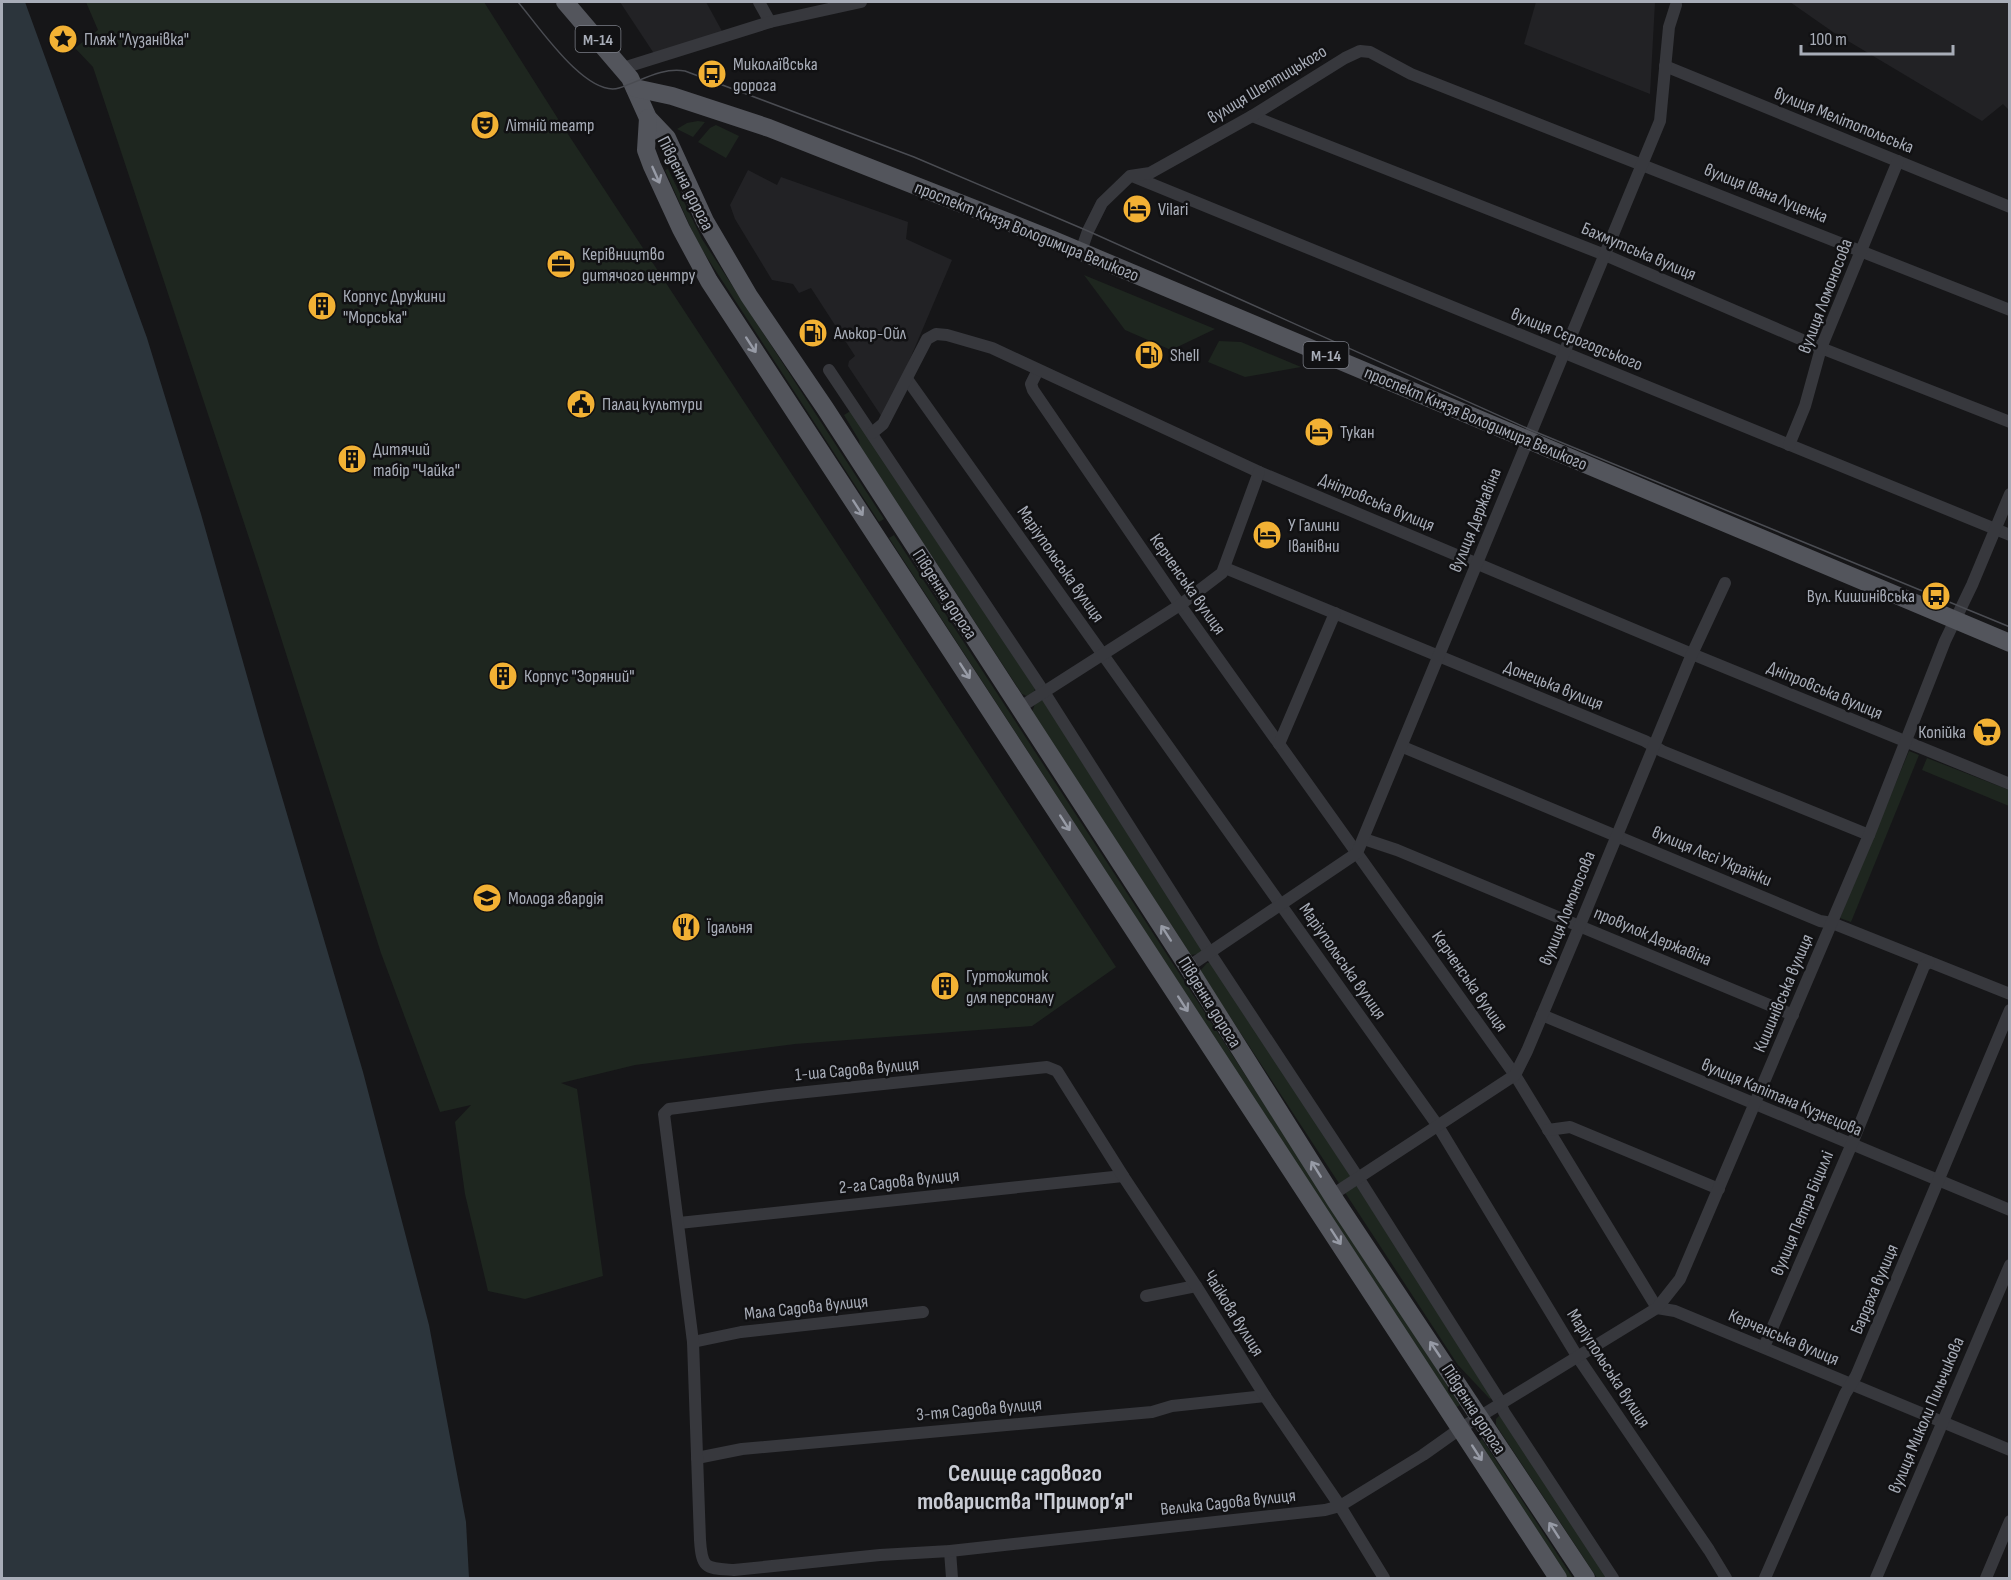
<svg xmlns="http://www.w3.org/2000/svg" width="2011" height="1580" viewBox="0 0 2011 1580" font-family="'Sofia Sans Condensed',sans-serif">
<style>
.built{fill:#222225}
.green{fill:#1e261f}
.water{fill:#2c353c}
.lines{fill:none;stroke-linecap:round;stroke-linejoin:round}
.minor{stroke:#37383d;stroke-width:12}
.primary{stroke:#53555c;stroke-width:18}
.tram{stroke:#4a4c52;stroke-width:1.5}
.oneway{stroke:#979ba6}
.labels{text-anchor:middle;stroke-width:5;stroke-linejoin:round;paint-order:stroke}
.shield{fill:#111113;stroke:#7b7e86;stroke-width:1.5}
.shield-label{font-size:16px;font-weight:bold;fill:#a8adb8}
.poi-label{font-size:18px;fill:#a8adb8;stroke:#111113;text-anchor:start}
.street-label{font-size:18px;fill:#a8adb8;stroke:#111113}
.district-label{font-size:24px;font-weight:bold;fill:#c9ccd4;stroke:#111113}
</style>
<rect width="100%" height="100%" fill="#161618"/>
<g class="built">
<path d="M620 2H706L723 33 655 55Z"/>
<path d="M1536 2H1655L1650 94 1524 44Z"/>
<path d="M1790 2H2009V110L2003 104 1982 121 1833 32Z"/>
<path d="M748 170 777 185 781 177 908 222 906 239 952 260 884 420 848 366 849 361 855 356 811 288 799 293 793 284 772 280 735 219 730 205Z"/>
</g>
<g class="green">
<path d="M86 2H484L560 122 1116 967 1032 1026 795 1044 635 1065 561 1083 577 1089 603 1276 525 1299 488 1291 465 1194 455 1122 471 1105 440 1112 381 953 257 562 93 67 75 48 98 30Z"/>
<path d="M698 121 705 122 693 137 677 129 687 123Z"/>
<path d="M716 125 739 136 726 158 698 142 710 128Z"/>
<path d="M668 169 702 239 884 519 879 522 697 242 665 170Z"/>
<path d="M1084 275 1215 329 1171 350 1125 330Z"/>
<path d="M1219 341 1241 342 1301 367 1245 377 1208 362Z"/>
<path d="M852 410 1036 686 1033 694 1029 697 1022 694 860 446 859 440 844 415Z"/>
<path d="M894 535 1460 1405 1455 1408 889 538Z"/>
<path d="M1043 700 1204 949 1198 954 1191 955 1032 712 1036 701Z"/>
<path d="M1909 751 1919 755 1851 922 1840 918Z"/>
<path d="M1927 758 2009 790V806L1922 770Z"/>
<path d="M1212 962 1493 1397 1490 1399 1458 1365 1200 971 1207 963Z"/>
<path d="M1500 1415 1609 1578H1597L1496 1425V1419Z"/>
<path d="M1482 1439 1573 1578H1566L1477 1443Z"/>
</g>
<path class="water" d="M2 2H25L147 338 201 514 264 736 363 1072 429 1325 466 1522 469 1578H2Z"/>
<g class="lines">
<g class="minor">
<path d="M759 2 770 22"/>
<path d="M1665 66 2010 207"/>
<path d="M623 68 770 22 861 2"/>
<path d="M1252 116 1605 255 1821 348 2010 422"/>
<path d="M1132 176 2010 535"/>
<path d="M1081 251 1088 231 1102 203 1130 176 1150 173 1252 116 1345 58 1360 51 1370 52 1411 74 2010 310"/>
<path d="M829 370 1044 692 1210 953 1359 1179 1498 1398 1504 1412 1613 1578"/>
<path d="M1038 370 1031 384 1033 390 1180 605 1515 1075 1657 1308 1675 1311 2010 1450"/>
<path d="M907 379 1438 1126 1577 1356 1709 1550 1726 1578"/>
<path d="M872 433 883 424 927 339 936 334 947 335 992 348 1259 472 1692 654 2010 784"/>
<path d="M1789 445 1805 406 1821 348 1898 161"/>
<path d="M1225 568 1645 741 1662 751 1869 835"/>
<path d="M1019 708 1180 605 1222 573 1259 472"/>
<path d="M1279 744 1335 613"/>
<path d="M1403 747 1820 921 1832 923 2010 994"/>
<path d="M1364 839 1397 850 1793 1015"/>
<path d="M1188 967 1357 853 1660 121 1669 27 1676 5"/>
<path d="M1542 1015 2010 1210"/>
<path d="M1548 1130 1570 1127 1719 1189"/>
<path d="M1332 1195 1515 1075 1527 1051 1580 925 1692 654 1725 583"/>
<path d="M679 1223 1123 1176"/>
<path d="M1146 1296 1196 1286"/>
<path d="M693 1342 741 1332 923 1312"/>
<path d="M1764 1347 1851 1146 1924 966 1929 962"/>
<path d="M697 1458 742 1449 1152 1412 1172 1406 1265 1396"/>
<path d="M950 1551 952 1578"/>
<path d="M1384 1578 1340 1506 1265 1396 1196 1286 1123 1176 1057 1071 1047 1067 778 1095 669 1109 664 1114 693 1342 700 1540C702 1570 706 1568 734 1570L880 1555 950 1551 1325 1510 1340 1506 1423 1455 1461 1428 1657 1308 1680 1279 1869 835 1945 641 1972 585 2010 494"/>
<path d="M1765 1578 1845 1394 1856 1376 2010 1010"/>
<path d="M1876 1578 2010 1265"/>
<path d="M1986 1578 2010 1521"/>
</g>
<g class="primary">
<path d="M565 2 630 78 648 118 667 138 705 221 749 296 825 408 1188 967 1335 1200 1586 1578"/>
<path d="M635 88 672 96 769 128 1051 239 2010 643"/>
<path d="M648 118 646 150 652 166 681 229 709 281 1558 1578"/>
</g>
<path class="tram" d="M518 2C537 24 586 98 619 88 641 81 661 67 685 71L914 157 1088 231 1531 430 2010 627"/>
</g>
<defs><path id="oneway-shaft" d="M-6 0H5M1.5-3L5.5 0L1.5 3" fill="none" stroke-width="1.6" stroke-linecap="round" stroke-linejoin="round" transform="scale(1.5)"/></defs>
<g class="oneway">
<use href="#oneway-shaft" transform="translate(656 175) rotate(66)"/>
<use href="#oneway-shaft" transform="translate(751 345) rotate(57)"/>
<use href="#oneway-shaft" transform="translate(858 508) rotate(57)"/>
<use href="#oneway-shaft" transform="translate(965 671) rotate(57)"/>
<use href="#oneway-shaft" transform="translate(1065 823) rotate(57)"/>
<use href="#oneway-shaft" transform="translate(1166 933) rotate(-123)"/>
<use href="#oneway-shaft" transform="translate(1183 1004) rotate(57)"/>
<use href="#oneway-shaft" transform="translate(1316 1169) rotate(-122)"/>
<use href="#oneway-shaft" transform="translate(1336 1237) rotate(57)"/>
<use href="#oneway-shaft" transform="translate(1435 1349) rotate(-124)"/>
<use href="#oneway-shaft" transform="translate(1477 1453) rotate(57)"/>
<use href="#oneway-shaft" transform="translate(1554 1530) rotate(-123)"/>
</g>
<defs>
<g id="sight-disc" transform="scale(1.5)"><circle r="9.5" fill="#f2b134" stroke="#111113"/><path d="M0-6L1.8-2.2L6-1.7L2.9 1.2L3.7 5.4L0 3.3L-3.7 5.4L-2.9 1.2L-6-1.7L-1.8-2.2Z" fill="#111"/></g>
<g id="bus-disc" transform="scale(1.5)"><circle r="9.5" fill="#f2b134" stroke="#111113"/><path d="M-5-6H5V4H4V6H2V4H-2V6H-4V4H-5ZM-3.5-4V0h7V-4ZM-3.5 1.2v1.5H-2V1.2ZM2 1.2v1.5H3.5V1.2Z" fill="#111"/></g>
<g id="theatre-disc" transform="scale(1.5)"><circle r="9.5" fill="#f2b134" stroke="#111113"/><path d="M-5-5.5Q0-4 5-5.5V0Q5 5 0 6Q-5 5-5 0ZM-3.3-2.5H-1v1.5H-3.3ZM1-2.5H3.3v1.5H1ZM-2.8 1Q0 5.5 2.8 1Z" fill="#111"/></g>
<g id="hotel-disc" transform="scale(1.5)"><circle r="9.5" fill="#f2b134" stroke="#111113"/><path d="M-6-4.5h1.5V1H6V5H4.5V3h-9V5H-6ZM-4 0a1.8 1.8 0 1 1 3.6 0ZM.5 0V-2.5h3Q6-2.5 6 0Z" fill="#111"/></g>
<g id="office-disc" transform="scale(1.5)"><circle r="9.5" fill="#f2b134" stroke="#111113"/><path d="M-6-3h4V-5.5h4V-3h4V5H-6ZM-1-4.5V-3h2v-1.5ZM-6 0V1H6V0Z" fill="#111"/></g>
<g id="building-disc" transform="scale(1.5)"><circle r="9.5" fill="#f2b134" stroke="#111113"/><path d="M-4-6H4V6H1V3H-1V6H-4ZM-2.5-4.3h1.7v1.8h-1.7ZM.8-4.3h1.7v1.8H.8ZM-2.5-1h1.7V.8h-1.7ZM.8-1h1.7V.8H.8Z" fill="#111"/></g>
<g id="fuel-disc" transform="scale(1.5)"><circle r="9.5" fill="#f2b134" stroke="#111113"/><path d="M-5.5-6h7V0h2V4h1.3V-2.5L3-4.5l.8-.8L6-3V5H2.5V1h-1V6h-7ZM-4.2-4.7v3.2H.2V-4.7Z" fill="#111"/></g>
<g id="civic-disc" transform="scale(1.5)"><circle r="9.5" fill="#f2b134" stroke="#111113"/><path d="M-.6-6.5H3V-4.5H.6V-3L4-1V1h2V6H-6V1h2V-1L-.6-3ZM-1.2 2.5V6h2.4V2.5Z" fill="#111"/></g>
<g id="supermarket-disc" transform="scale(1.5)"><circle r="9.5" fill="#f2b134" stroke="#111113"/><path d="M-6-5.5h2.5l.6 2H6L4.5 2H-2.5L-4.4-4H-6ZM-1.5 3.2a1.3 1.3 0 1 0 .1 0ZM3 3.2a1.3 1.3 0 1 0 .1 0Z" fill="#111"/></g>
<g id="school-disc" transform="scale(1.5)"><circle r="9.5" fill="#f2b134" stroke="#111113"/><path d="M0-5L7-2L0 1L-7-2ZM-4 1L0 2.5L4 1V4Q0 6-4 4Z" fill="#111"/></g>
<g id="restaurant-disc" transform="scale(1.5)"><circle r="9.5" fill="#f2b134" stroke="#111113"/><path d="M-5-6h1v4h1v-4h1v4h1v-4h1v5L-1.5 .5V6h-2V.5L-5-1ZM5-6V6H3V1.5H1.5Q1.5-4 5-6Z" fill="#111"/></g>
</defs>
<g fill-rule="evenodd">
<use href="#sight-disc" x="63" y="39"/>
<use href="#bus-disc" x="712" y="74"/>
<use href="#theatre-disc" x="485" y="125"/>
<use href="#hotel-disc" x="1137" y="209"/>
<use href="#office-disc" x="561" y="264"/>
<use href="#building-disc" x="322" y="306"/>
<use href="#fuel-disc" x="813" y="333"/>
<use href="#fuel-disc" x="1149" y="355"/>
<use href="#civic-disc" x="581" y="404"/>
<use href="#hotel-disc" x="1319" y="432"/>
<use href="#building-disc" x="352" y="459"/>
<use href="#hotel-disc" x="1267" y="535"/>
<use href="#bus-disc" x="1936" y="596"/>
<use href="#building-disc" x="503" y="676"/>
<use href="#supermarket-disc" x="1987" y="732"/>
<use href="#school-disc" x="487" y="898"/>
<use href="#restaurant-disc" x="686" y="927"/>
<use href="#building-disc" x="945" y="986"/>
</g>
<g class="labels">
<g class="shield">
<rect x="575.5" y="26" width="45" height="26" rx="4.5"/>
<rect x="1303.5" y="342" width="45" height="26" rx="4.5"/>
</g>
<g class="shield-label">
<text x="598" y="45">М-14</text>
<text x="1326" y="361">М-14</text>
</g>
<g class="poi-label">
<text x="84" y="45">Пляж "Лузанівка"</text>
<text x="733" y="70">Миколаївська<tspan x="733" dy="21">дорога</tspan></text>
<text x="506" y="131">Літній театр</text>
<text x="1158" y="215">Vilari</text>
<text x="582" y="260">Керівництво<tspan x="582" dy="21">дитячого центру</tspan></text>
<text x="343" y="302">Корпус Дружини<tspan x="343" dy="21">"Морська"</tspan></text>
<text x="834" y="339">Алькор-Ойл</text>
<text x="1170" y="361">Shell</text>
<text x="602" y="410">Палац культури</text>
<text x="1340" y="438">Тукан</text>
<text x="373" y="455">Дитячий<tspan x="373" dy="21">табір "Чайка"</tspan></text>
<text x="1288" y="531">У Галини<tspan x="1288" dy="21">Іванівни</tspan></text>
<text x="1915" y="602" text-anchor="end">Вул. Кишинівська</text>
<text x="524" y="682">Корпус "Зоряний"</text>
<text x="1966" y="738" text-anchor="end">Копійка</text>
<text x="508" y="904">Молода гвардія</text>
<text x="707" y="933">Їдальня</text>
<text x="966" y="982">Гуртожиток<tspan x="966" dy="21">для персоналу</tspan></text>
</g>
<g class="street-label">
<text transform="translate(1267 84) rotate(-31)" y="6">вулиця Шептицького</text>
<text transform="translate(1844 120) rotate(22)" y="6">вулиця Мелітопольська</text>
<text transform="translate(686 183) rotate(63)" y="6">Південна дорога</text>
<text transform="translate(1766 193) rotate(22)" y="6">вулиця Івана Луценка</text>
<text transform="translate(1027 231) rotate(22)" y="6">проспект Князя Володимира Великого</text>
<text transform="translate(1639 251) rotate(23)" y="6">Бахмутська вулиця</text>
<text transform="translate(1825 296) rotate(-69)" y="6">вулиця Ломоносова</text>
<text transform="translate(1577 339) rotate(22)" y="6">вулиця Сєрогодського</text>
<text transform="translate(1476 418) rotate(23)" y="6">проспект Князя Володимира Великого</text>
<text transform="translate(1377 502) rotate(23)" y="6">Дніпровська вулиця</text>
<text transform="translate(1475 520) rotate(-68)" y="6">вулиця Державіна</text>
<text transform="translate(1061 564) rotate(55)" y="6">Маріупольська вулиця</text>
<text transform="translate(1188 584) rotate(55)" y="6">Керченська вулиця</text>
<text transform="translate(945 594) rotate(57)" y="6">Південна дорога</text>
<text transform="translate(1554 685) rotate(22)" y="6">Донецька вулиця</text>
<text transform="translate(1825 690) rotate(23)" y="6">Дніпровська вулиця</text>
<text transform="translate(1712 856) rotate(23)" y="6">вулиця Лесі Українки</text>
<text transform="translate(1567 908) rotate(-68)" y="6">вулиця Ломоносова</text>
<text transform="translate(1653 936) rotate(23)" y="6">провулок Державіна</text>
<text transform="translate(1343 961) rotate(55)" y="6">Маріупольська вулиця</text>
<text transform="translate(1470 981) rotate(55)" y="6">Керченська вулиця</text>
<text transform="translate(1783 993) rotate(-67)" y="6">Кишинівська вулиця</text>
<text transform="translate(1210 1002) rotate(58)" y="6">Південна дорога</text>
<text transform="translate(857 1069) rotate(-5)" y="6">1-ша Садова вулиця</text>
<text transform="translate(1782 1097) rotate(23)" y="6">вулиця Капітана Кузнєцова</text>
<text transform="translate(899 1181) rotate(-6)" y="6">2-га Садова вулиця</text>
<text transform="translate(1802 1213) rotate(-67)" y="6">вулиця Петра Біциллі</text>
<text transform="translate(1874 1289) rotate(-67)" y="6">Бардаха вулиця</text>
<text transform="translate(806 1307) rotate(-6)" y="6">Мала Садова вулиця</text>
<text transform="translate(1234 1313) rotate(58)" y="6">Чайкова вулиця</text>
<text transform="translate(1784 1337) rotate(23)" y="6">Керченська вулиця</text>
<text transform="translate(1609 1368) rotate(57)" y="6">Маріупольська вулиця</text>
<text transform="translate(979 1409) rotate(-5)" y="6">3-тя Садова вулиця</text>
<text transform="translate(1474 1409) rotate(57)" y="6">Південна дорога</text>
<text transform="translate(1926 1415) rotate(-67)" y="6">вулиця Миколи Пильчикова</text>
<text transform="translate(1228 1502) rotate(-6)" y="6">Велика Садова вулиця</text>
</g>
<g class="district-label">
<text x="1025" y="1481">Селище садового<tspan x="1025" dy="28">товариства "Примор’я"</tspan></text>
</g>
</g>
<rect width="2011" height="1580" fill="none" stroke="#a8adb8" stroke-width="6"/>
<path d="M1801 45v9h152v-9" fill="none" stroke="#a8adb8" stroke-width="3"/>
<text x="1810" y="45" font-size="18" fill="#a8adb8" stroke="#111113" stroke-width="4.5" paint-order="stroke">100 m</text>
</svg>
